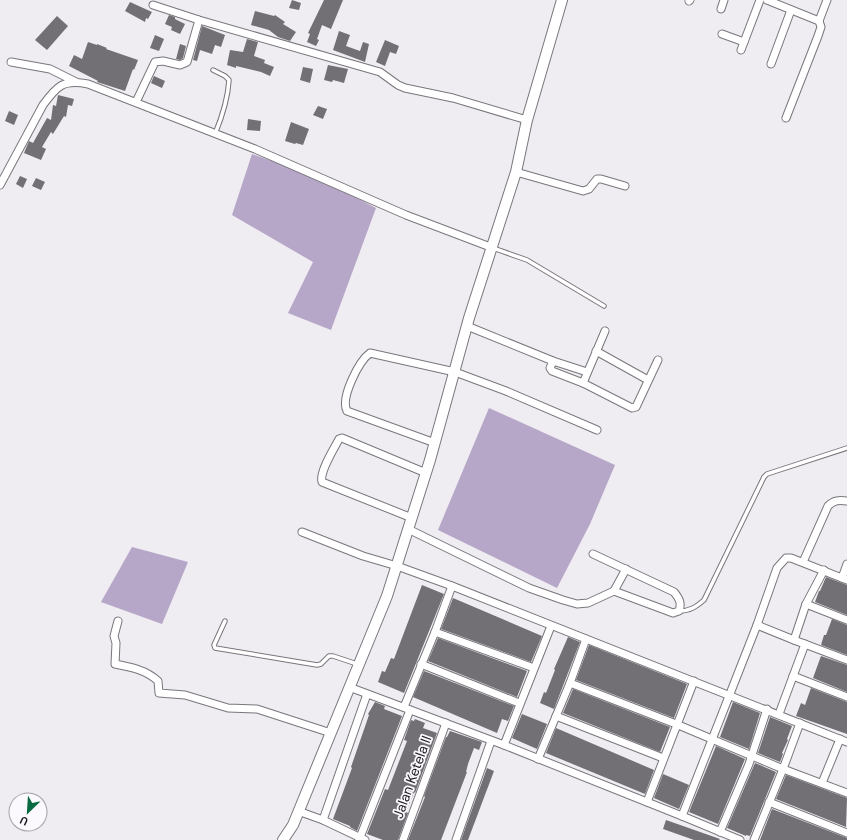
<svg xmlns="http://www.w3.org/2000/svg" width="847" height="840" viewBox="0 0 847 840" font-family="'DM Sans',sans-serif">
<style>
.forest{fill:#b6a6c7}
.building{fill:#727075}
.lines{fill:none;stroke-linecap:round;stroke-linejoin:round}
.lane-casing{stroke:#79767c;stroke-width:5.5}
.street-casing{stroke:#79767c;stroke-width:9}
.secondary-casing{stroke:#79767c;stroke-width:12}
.lane{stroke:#fff;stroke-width:3.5}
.street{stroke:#fff;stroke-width:7}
.secondary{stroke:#fff;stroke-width:10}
.labels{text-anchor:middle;stroke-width:3.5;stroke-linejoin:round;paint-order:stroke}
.street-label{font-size:14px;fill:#1e1d1f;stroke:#fcf9fe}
</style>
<rect width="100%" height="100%" fill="#efecf2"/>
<g class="forest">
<path d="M252 154 315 176 376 208 331 330 288 313 313 262 232 215Z"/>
<path d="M489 408 615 465 590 524 557 588 438 530Z"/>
<path d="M132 547 188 562 162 624 101 602Z"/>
</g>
<g class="building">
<path d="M292 0 301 3 299 10 289 8Z"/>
<path d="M324 0H343L331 29 322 25 317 39 319 40 316 46 307 42 310 34 308 33Z"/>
<path d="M130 2 152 12 148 19 146 18 145 22 125 11Z"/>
<path d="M255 11 274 16 275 15 285 22 283 24 296 32 290 41 278 37 269 30 251 25Z"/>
<path d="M169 15 175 17V19L185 24 180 34 171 30 172 27 165 24Z"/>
<path d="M57 16 68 26 47 50 35 40Z"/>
<path d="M202 26 225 35 221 47 215 45 212 54 200 50 197 61 193 60Z"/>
<path d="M339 31 350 35 346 46 360 51 363 42 369 44 365 62 333 50Z"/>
<path d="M155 35 164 39 159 51 150 48Z"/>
<path d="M247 39 258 42 254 56 265 60 264 63 274 67 270 76 261 72 236 66V68L227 65 230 50 243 52Z"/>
<path d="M385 40 399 46 396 54 390 52 385 66 376 62Z"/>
<path d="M88 42 97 45V44L107 48 106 49 138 60 134 70 133 69 125 91 97 82 98 81 69 66 74 55 82 59Z"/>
<path d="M180 44 186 46 183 58 180 60 176 59Z"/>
<path d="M328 65 348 69 344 83 333 80 332 82 324 80Z"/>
<path d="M303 67 313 69 310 83 300 80Z"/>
<path d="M154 76 165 81 162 88 151 83Z"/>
<path d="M58 95 74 99 72 106 68 105 66 117 64 116 53 134 51 132 42 147 46 149 41 160 24 153 29 141 33 143 47 118 51 120 53 105 56 106Z"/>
<path d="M318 106 327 109 323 119 313 115Z"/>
<path d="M9 111 18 115 14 125 5 121Z"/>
<path d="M248 119 261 121 260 131 247 130Z"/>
<path d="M291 122 309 129 303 145 296 143 295 144 285 141Z"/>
<path d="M20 176 27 179 23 188 16 184Z"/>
<path d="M36 178 45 182 41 190 32 186Z"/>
<path d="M826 577 847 585V615L815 602 819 591H820Z"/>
<path d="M422 585 444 594 404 693 378 682 382 671 385 672 391 658 394 659Z"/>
<path d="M453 598 542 636 531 662 441 629Z"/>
<path d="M832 619 847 625V655L821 645 824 635H826Z"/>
<path d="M568 637 580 642 554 709 540 703 544 692 546 693 555 670 554 669Z"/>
<path d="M438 638 527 671 517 697 428 661Z"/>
<path d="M589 645 687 684 674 718 576 680Z"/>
<path d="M821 656 847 665V692L813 678Z"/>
<path d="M424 671 514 706 508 721 502 719 497 733 413 697Z"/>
<path d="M811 688 847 702V734L796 716 801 703 805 705Z"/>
<path d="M573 689 670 727 660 752 563 713Z"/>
<path d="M375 702 385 706 384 709 402 716 357 831 350 827V826L333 819 352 768 351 767 369 715 368 714Z"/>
<path d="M733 702 760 713 749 749 720 737Z"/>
<path d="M522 714 547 724 537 749 512 738Z"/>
<path d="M770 717 792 726 787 739 788 740 782 753 783 754 780 762 758 753Z"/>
<path d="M415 719 425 723 423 728 437 733 415 793 414 792 406 812 408 813 398 840H383L367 834 385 789 388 790 407 741 404 740 411 720 414 721Z"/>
<path d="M556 728 654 770 645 794 546 753Z"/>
<path d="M450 731 482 742 479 750 474 748 468 764 466 772H467L441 840H408L425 797 424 796 446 737H447Z"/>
<path d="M716 746 745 759 718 824 689 812Z"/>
<path d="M755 763 776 772 750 836 746 835V836L727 828Z"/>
<path d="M487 768 494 771 468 840H461Z"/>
<path d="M663 774 689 785 679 809 654 798Z"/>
<path d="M786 775 847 798 846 827 776 799Z"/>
<path d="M772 809 847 838V840H760Z"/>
<path d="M666 820 720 839 719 840H694L663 829Z"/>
</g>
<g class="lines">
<g class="lane-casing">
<g id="lane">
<path d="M213 70 225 76 229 80C228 98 222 117 215 134"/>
<path d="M493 248 527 260 604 306"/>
<path d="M679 611C690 611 696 607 704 600L764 477 767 474 847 448"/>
<path d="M225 621 214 645 215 648 317 665 321 664 329 656H333L357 664"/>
</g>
</g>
<g class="street-casing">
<g id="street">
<path d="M767 0 819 21 821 27 818 36 786 118"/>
<path d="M689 1 690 0"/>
<path d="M153 5 199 20 380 72 398 85 405 88 453 98 527 120"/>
<path d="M721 9 724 0"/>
<path d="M819 21 827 0"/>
<path d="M722 34 744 42"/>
<path d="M741 50 760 0"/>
<path d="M11 62 50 69 76 82"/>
<path d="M771 64 791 10"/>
<path d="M136 102 155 62 163 61 180 65 187 62 199 20"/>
<path d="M516 172 583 191 589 189 597 179H601L625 186"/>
<path d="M0 185 43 105C57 86 63 79 88 84L255 149 406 215 493 248"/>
<path d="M467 326 553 361 550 368 552 371 583 383 632 408 636 407 658 360"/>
<path d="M596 351 648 380"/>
<path d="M553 361 587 372"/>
<path d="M583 383 605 331"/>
<path d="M435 443 347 411C340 398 359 361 370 353L455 372 506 391 597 430"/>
<path d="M412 518 322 482C319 472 334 449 339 439L342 438 426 473"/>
<path d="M408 529 529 588 563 600 577 604 588 603 614 591 673 613 679 611C682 603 679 598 674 592L593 554"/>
<path d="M302 532 363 556 397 566 452 586 847 742"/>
<path d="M803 562 828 506C834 500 839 500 847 501"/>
<path d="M842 578 847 564"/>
<path d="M614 591 626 569"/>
<path d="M806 604 847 620"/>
<path d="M118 621 114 636 116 643 115 664C131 667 146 670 158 681L159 693 185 695 228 708 257 709 331 733"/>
<path d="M757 625 794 640 806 604 824 570"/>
<path d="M435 632 534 668"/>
<path d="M586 639 570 683 676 724 783 769 754 840"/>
<path d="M794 640 847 660"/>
<path d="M421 664 519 703"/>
<path d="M793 676 847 697"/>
<path d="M349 687 504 745 682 816 740 840"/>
<path d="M404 707 435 632 452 586"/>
<path d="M779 714 805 644"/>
<path d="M556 716 663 758"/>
<path d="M800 723 783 769 847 793"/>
<path d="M504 745 551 626"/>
<path d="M538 759 570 683"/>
<path d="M822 783 840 739"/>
<path d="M647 802 694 681"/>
<path d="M769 802 847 833"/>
<path d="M298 811 323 820 365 840"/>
<path d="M682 816 757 625 777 568 786 558H791L847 580"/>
<path d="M323 820 367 694"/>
<path d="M720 832 749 764 767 709"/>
<path d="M359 840 410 710"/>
<path d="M403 840 446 723"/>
<path d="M456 840 491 741"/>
</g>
</g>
<g class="secondary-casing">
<path id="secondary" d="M283 840 293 825 387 596 430 460 469 318 516 172 527 120 562 0"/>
</g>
<use href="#lane" class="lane"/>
<use href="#street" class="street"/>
<use href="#secondary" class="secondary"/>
</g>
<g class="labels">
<g class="street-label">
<text transform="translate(412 777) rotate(-70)" y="5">Jalan Ketela II</text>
</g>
</g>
<g transform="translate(28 812) rotate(205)"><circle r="19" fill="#fcf9fe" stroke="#a3a1a5"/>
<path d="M0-3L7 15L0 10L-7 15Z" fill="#076a40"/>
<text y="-6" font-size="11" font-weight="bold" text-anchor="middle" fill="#1e1d1f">U</text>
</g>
</svg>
